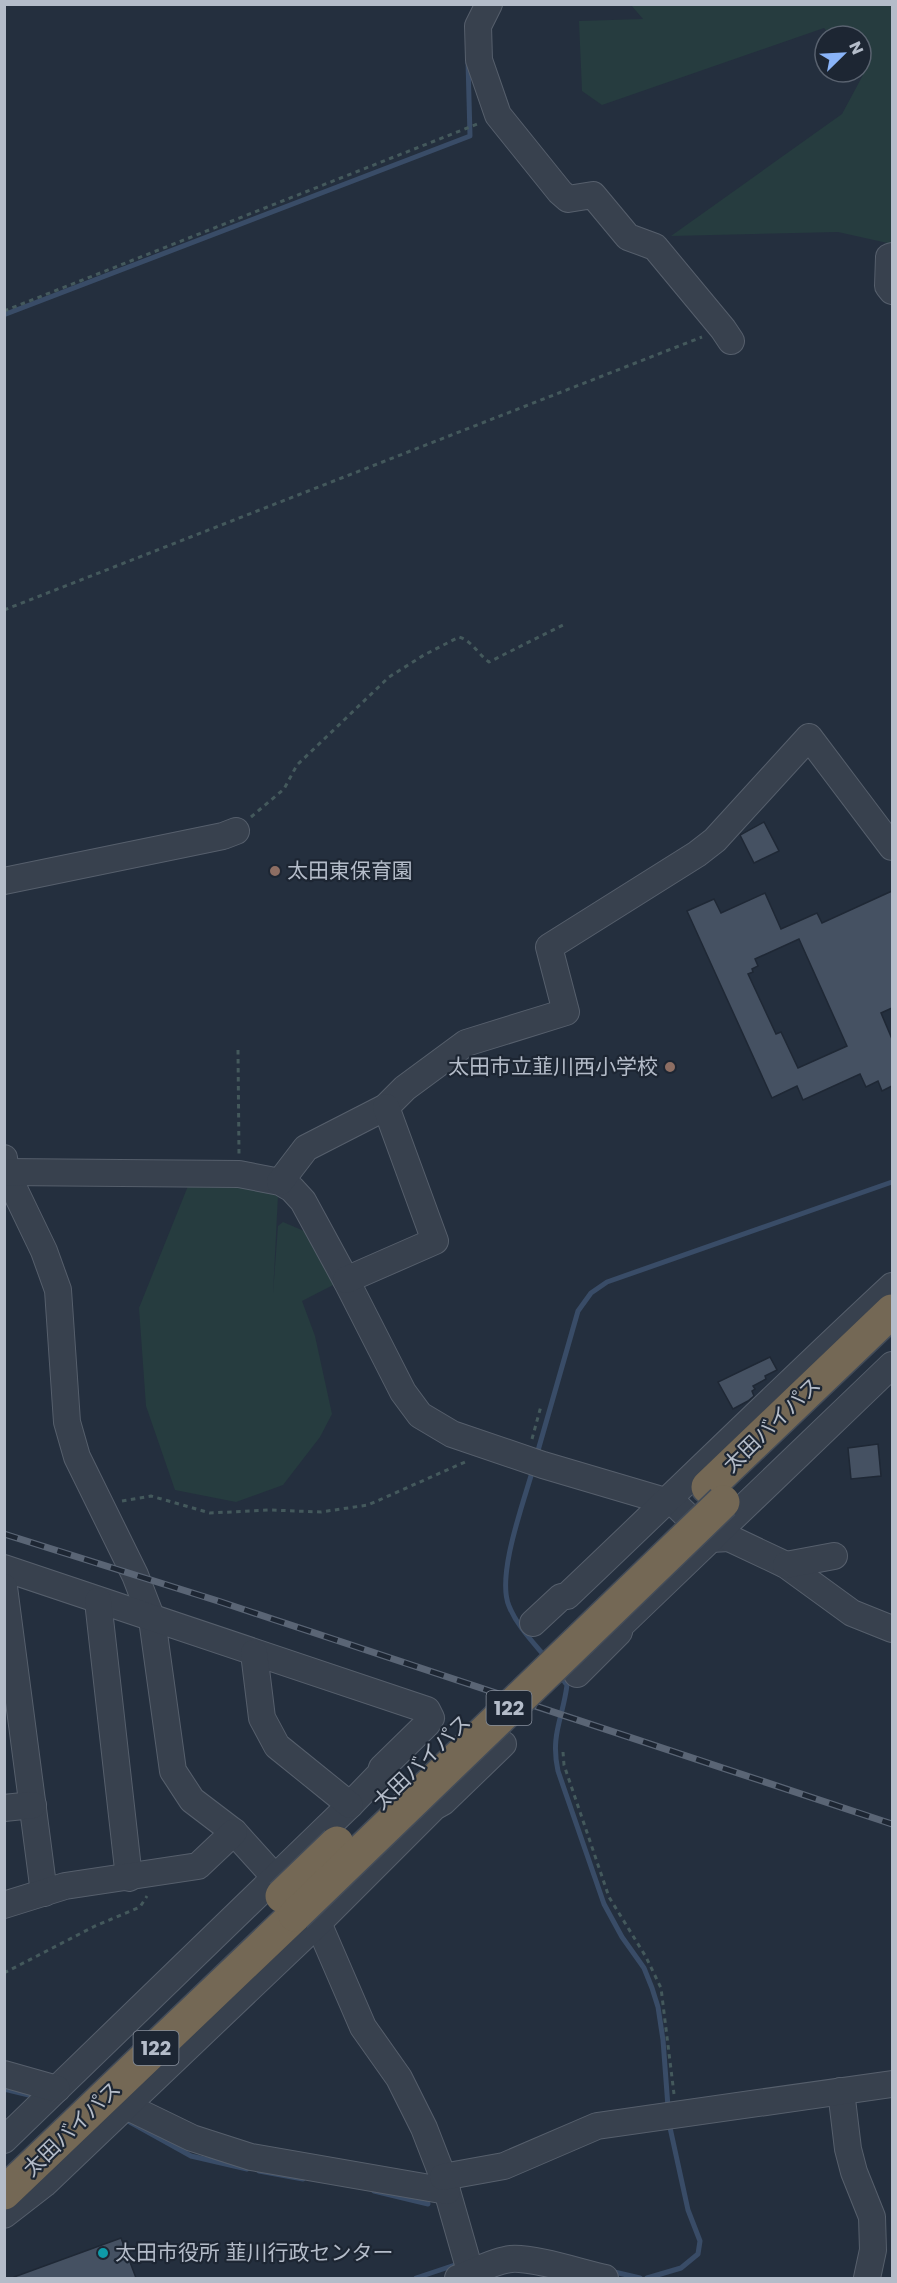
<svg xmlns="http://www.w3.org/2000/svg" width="897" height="2283" viewBox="0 0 897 2283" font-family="Poppins,'Noto Sans JP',sans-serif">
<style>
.green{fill:#263c3f}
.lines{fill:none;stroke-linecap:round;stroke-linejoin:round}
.stream{stroke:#394c67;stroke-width:5}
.building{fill:#455162;stroke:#1f2835;stroke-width:1.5;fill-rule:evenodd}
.minor-casing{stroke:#565f6c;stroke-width:28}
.highway-casing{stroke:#434c59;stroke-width:36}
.path{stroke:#44595c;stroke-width:3;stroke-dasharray:4.5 4.5;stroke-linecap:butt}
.minor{stroke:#38414e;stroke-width:26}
.highway{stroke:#746855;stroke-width:33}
.rail-casing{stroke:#5a6575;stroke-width:7}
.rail{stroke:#1d2633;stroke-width:4.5;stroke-dasharray:14;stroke-linecap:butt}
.highway-bridge-casing{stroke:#434c59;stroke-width:36;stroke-linecap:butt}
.highway-bridge{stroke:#746855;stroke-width:33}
.education-dot{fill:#8d6e63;stroke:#1d2633;stroke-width:2}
.culture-dot{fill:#0f9aa8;stroke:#1d2633;stroke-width:2}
.labels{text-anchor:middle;stroke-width:4.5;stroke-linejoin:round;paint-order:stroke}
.shield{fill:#1d2633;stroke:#878f9c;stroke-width:1.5}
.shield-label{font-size:20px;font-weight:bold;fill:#b4bcc9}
.poi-label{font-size:21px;fill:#b4bcc9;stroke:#1d2633;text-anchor:start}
.street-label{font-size:21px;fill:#b4bcc9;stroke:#1d2633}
</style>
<rect width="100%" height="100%" fill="#242f3e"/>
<g class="green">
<path d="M631 5H892V244L838 232 671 236 842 114 863 75 860 72 861 36H831L824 28 602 105 582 91 579 21 643 19Z"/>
<path d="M188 1186 237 1187 278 1195 273 1294 278 1226 283 1222 304 1231 337 1283 302 1301 315 1336 332 1414 320 1437 283 1485 236 1502 175 1490 146 1406 139 1308Z"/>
</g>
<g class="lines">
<g class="stream">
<path d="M6 314 470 136 468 61"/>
<path d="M537 1454 578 1311 591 1293 607 1282 892 1182"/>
<path d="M533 1469C524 1501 496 1576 509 1606 517 1626 533 1642 547 1659"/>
<path d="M560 1676 567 1685C563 1718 550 1735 558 1771L604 1904 622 1937 644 1968 652 1988 658 2007 663 2040 668 2107"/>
<path d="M4 2089 33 2096"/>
<path d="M128 2121 191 2156 247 2169"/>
<path d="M259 2171 303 2179"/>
<path d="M374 2191 428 2204"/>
<path d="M610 2271 640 2278"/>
<path d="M416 2278 461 2263"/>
<path d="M647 2278 681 2268 698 2254 700 2241 688 2210 669 2123"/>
</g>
</g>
<g class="building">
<path d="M764 822 779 851 754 863 740 835Z"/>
<path d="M892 891V1008L881 1013 892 1039V1086L882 1091 878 1081 866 1087 860 1074 803 1100 797 1086 772 1098 687 911 714 899 721 913 765 893 781 929 817 913 822 923ZM799 939 847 1046 798 1068 781 1032 776 1034 748 974 753 972 752 969 758 966 755 959Z"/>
<path d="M770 1357 777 1370 765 1376 766 1379 753 1386 755 1389 752 1391 754 1396 748 1401 733 1409 718 1382Z"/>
<path d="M878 1444 881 1476 851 1479 848 1448Z"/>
<path d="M121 2238 136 2278H14V2277Z"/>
</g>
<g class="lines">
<g class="minor-casing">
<g id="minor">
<path d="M489 4 478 26 479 60 498 115 560 192 568 199 593 195 628 237 655 247 723 329 731 341"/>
<path d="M892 256 889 257 888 286 892 291"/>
<path d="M4 881 223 836 236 831"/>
<path d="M4 1158 6 1172 44 1251 58 1290 67 1422 77 1457 135 1575 152 1619 173 1771 192 1800 234 1832 317 1924 322 1932 363 2027 399 2078 424 2128 443 2177 472 2278"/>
<path d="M4 1172 239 1174 280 1182 292 1189 303 1201 346 1280 403 1392 420 1415 452 1434 543 1465 675 1504 711 1539 729 1538"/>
<path d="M280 1182 306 1148 386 1107 405 1088 466 1043 566 1012 549 947 697 854 715 840 809 737 892 847"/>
<path d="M346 1280 435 1241 386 1107"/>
<path d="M718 1527 729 1538 786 1565 852 1613 892 1629"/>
<path d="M786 1565 834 1556"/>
<path d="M4 1568 427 1710 431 1718 427 1724 382 1768 380 1774 350 1805 4 2140"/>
<path d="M4 1587 44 1893"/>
<path d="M98 1601 129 1878"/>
<path d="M533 1623 561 1597 567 1596C676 1493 782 1388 892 1286"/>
<path d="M254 1653 262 1718 277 1746 350 1805"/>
<path d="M577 1674 619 1632 620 1626 892 1365"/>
<path d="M4 1808 33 1805"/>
<path d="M4 1905 65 1886 198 1866 234 1832"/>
<path d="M4 2074 57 2089"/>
<path d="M841 2091 848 2149 854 2172 872 2217 873 2250 867 2278"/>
<path d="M126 2106 192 2138 251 2157 447 2191"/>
<path d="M443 2177 504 2166 597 2126 892 2084"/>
<path d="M4 2215 44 2184 317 1924 434 1807 443 1802 503 1744"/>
<path d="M458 2278C475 2272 493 2261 511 2259 533 2257 582 2273 605 2278"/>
</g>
</g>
<g class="highway-casing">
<g id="highway">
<path d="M708 1487 892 1311"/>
<path d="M4 2193 295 1915"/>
</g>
</g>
<g class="path">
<path d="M4 311 480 123"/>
<path d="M4 610 702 337"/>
<path d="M251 817 284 789 297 765 389 677 424 655 459 637C472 641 478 654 489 662L563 625"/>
<path d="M238 1050 239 1155"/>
<path d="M532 1439 541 1406"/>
<path d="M122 1501 151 1496 210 1513 270 1510 321 1512 368 1505 465 1462"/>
<path d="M563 1752 564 1765 609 1897 646 1957 661 1988 674 2094"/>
<path d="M4 1973 95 1926 140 1907 147 1896"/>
</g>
<use href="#minor" class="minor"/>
<use href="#highway" class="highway"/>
<g class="rail-casing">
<path id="rail" d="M4 1534 218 1601 892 1824"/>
</g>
<use href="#rail" class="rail"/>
<g class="highway-bridge-casing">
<g id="highway-bridge">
<path d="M282 1896 337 1843"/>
<path d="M295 1915 723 1502"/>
</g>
</g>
<use href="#highway-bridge" class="highway-bridge"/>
</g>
<g class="education-dot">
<circle cx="275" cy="871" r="6"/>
<circle cx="670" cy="1067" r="6"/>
</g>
<circle class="culture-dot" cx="103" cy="2253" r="6"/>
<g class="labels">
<g class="shield">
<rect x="486.5" y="1691" width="45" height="34" rx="4.5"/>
<rect x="133.5" y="2031" width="45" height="34" rx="4.5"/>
</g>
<g class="shield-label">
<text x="509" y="1715">122</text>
<text x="156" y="2055">122</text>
</g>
<g class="poi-label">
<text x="287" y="878">太田東保育園</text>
<text x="658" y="1074" text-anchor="end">太田市立韮川西小学校</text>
<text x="115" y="2260">太田市役所 韮川行政センター</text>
</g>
<g class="street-label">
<text transform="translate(772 1425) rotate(-44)" y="7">太田バイパス</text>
<text transform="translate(422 1762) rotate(-44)" y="7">太田バイパス</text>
<text transform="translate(72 2129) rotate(-44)" y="7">太田バイパス</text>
</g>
</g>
<rect width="897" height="2283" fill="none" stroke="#b4bcc9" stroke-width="12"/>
<g transform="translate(843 54) rotate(66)"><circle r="28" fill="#1d2633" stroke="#59626f" stroke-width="1.5"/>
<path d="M0-4.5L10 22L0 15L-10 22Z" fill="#8ab4f8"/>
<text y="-9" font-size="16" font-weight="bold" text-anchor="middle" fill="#b4bcc9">N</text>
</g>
</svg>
